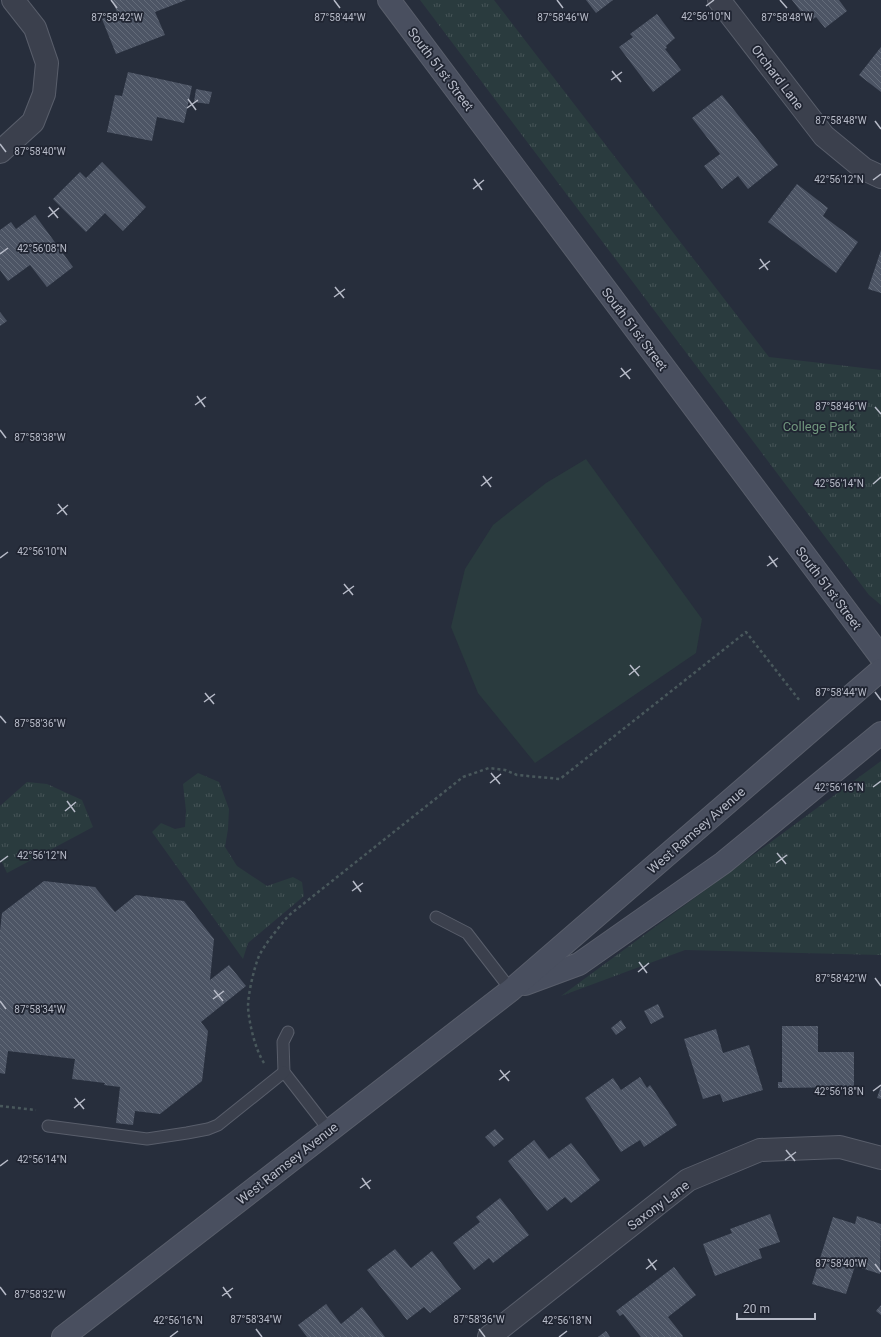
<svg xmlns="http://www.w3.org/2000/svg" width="881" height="1337" viewBox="0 0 881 1337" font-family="Roboto,sans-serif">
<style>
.grass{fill:#2a3b3e}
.park{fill:url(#park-tufts)}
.building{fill:url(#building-back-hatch)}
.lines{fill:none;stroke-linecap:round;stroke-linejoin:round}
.lane-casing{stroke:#595e6b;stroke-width:13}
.street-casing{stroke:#595e6b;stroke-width:24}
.secondary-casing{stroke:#595e6b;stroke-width:24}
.path{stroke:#49585c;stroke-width:2.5;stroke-dasharray:3 3;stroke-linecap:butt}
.lane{stroke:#3b404d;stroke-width:11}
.street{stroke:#3b404d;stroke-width:22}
.secondary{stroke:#494f5f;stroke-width:22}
.ticks{fill:none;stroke:#b7bbc8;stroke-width:1.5}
.labels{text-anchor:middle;stroke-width:3.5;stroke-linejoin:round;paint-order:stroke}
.street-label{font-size:13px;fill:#b7bbc8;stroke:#202532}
.park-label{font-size:13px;fill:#70967d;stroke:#202532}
.ticks-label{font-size:10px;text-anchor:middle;fill:#b7bbc8;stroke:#202532;stroke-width:3.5;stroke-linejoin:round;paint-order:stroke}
</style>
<defs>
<pattern id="park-tufts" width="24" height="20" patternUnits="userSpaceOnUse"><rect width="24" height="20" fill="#2a3b3e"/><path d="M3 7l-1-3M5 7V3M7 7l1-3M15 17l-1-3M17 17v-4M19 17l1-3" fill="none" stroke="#475558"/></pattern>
<pattern id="building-back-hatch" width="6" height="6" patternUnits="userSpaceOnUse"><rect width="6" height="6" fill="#4d5565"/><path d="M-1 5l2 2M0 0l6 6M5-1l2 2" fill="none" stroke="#646c7a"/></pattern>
</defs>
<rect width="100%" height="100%" fill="#272e3c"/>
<path class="grass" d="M586 459 702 619 696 653 535 763 478 693 451 627 465 569 493 525 546 483Z"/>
<g class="park">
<path d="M420 0H494L769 357 881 370V605L869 595Z"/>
<path d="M881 761V955L685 950 561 996Z"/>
<path d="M198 773 219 782 229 809 228 829 225 847 237 866 267 886 293 877 302 882 304 896 248 943 243 959 152 832 161 823 175 829 185 827 186 811 183 784Z"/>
<path d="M27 782 47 784 82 800 93 827 7 873 0 858V806Z"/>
</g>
<g class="building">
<path d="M112 0H186L155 12 165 35 116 54 102 19 117 12Z"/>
<path d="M586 0H613L596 13Z"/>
<path d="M792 0H839L847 11 825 28 816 17 809 22Z"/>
<path d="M657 14 675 38 666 46 667 48 665 49 681 70 653 92 619 47 633 37 630 34Z"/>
<path d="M881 47V92L859 75Z"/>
<path d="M128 72 192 86 184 123 157 117 152 141 107 132 115 95 122 96Z"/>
<path d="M196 89 212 92 209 104 194 102Z"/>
<path d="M722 95 778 165 748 189 738 176 722 189 704 166 720 154 692 118Z"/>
<path d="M102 162 146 207 123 231 105 213 86 232 53 199 80 172 86 178Z"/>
<path d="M797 184 828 208 823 216 858 242 836 273 768 222Z"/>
<path d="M35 215 73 267 47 287 30 265 8 281 0 270V230L11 222 16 229Z"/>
<path d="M881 250V293L868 289Z"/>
<path d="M0 312 7 321 0 326Z"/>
<path d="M44 881 95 887 115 912 136 895 184 901 214 939 210 980 229 965 246 986 201 1022 208 1031 202 1081 160 1114 135 1111 133 1125 116 1123 120 1087 104 1085 105 1083 72 1079 75 1059 8 1051 5 1074 0 1073V931L2 913Z"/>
<path d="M658 1004 664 1017 651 1024 644 1011Z"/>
<path d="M621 1020 626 1028 616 1035 611 1028Z"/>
<path d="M782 1026H818V1052H854V1087L778 1088V1082H782Z"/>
<path d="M716 1029 723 1053 749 1045 763 1090 723 1102 720 1094 703 1099 684 1039Z"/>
<path d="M640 1077 647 1088 650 1085 677 1125 644 1147 640 1140 621 1152 585 1098 613 1078 621 1090Z"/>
<path d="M881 1086V1099L877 1098Z"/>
<path d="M495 1129 504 1139 494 1147 485 1137Z"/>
<path d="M534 1140 549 1159 571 1143 600 1180 571 1203 565 1197 547 1211 508 1161Z"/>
<path d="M500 1198 529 1235 493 1263 489 1258 474 1270 453 1243 480 1222 476 1217Z"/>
<path d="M770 1214 780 1242 759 1249 762 1258 715 1276 703 1244 732 1233 730 1229Z"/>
<path d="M857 1216 881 1224 880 1274 855 1266 846 1294 812 1284 833 1217 855 1224Z"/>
<path d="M395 1249 411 1268 432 1251 461 1289 430 1313 424 1307 407 1320 367 1270Z"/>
<path d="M674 1267 696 1295 668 1317 683 1336 682 1337H641L623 1314 620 1316 616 1311Z"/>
<path d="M326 1304 341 1324 362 1307 385 1337H307L298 1325Z"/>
<path d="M881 1305V1315L876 1311Z"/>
<path d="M606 1331 610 1337H598Z"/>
</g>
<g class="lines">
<g class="lane-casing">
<g id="lane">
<path d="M436 917 467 933 511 990"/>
<path d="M288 1032 283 1042 284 1072 329 1130"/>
<path d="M48 1126 147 1139 187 1133 208 1129 218 1125 284 1072"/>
</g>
</g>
<g class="street-casing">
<g id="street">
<path d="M719 0 824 136 864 169 881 177"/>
<path d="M0 152 33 122 44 94 47 63 35 28 13 0"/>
<path d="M489 1337 688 1180 760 1150 840 1147 881 1158"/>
</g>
</g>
<g class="secondary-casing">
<g id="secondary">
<path d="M389 0 881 657"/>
<path d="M525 984 579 964 723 863 881 733"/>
<path d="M63 1337 511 990 881 670"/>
</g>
</g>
<g class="path">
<path d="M264 1063C255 1049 249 1023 248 1007 248 994 254 968 259 956 266 942 278 929 288 916L463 777 489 768 505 770 517 775 560 779 746 632 800 701"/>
<path d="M0 1106 36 1110"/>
</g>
<use href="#lane" class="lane"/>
<use href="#street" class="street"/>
<use href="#secondary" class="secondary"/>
</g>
<path class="ticks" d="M111 0 117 8M334 0 340 8M557 0 563 8M780 0 787 8M706 6 714 0M612 71 621 82M611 80 622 72M188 99 196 110M187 108 198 100M875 121 881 129M0 144 6 152M474 179 482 190M873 180 881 174M473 189 484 180M49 207 58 218M48 217 59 208M0 254 8 248M760 259 768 270M759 269 770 261M335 287 344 298M334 297 345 289M621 368 630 379M620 377 631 369M197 396 205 407M195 405 206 397M875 407 881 414M0 430 6 438M483 476 491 487M873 484 881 477M481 486 492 477M58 504 67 515M57 514 68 505M769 556 777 567M0 558 8 552M767 566 778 558M344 584 353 595M343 594 354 586M630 665 639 676M629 675 640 666M875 692 881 700M205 693 214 704M204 702 215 694M0 716 6 723M491 773 500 784M490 783 501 774M873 787 881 781M67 801 75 812M65 811 76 802M777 853 786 864M0 862 8 856M776 863 787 855M353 881 361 892M352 891 363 883M639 962 647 973M638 972 649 963M875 978 881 986M214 990 223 1001M213 999 224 991M0 1001 6 1009M500 1070 509 1081M499 1080 510 1071M873 1091 881 1085M75 1098 84 1109M74 1108 85 1099M786 1150 795 1161M785 1160 796 1152M0 1166 8 1160M362 1178 370 1189M360 1188 371 1180M648 1259 656 1270M875 1264 881 1272M646 1269 657 1260M0 1287 6 1295M223 1287 231 1298M222 1296 233 1288M256 1329 262 1337M479 1329 485 1337M170 1337 178 1331M559 1337 567 1331"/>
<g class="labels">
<g class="street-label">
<text transform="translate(441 69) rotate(53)" y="5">South 51st Street</text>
<text transform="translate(778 77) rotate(53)" y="5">Orchard Lane</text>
<text transform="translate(635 329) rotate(53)" y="5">South 51st Street</text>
<text transform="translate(829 588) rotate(53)" y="5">South 51st Street</text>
<text transform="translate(696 830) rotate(-41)" y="5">West Ramsey Avenue</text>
<text transform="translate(287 1163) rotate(-38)" y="5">West Ramsey Avenue</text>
<text transform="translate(658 1205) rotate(-37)" y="5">Saxony Lane</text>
</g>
<g class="park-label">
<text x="819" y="431">College Park</text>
</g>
</g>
<g class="ticks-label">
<text x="706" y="20">42°56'10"N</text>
<text x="117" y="21">87°58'42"W</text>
<text x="340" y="21">87°58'44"W</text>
<text x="563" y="21">87°58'46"W</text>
<text x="787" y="21">87°58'48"W</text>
<text x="841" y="124">87°58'48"W</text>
<text x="40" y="155">87°58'40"W</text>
<text x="839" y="183">42°56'12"N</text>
<text x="42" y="252">42°56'08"N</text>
<text x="841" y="410">87°58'46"W</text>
<text x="40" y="441">87°58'38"W</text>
<text x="839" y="487">42°56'14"N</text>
<text x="42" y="555">42°56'10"N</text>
<text x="841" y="696">87°58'44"W</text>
<text x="40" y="727">87°58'36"W</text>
<text x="839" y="791">42°56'16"N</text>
<text x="42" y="859">42°56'12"N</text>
<text x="841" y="982">87°58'42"W</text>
<text x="40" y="1013">87°58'34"W</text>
<text x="839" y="1095">42°56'18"N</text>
<text x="42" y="1163">42°56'14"N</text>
<text x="841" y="1267">87°58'40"W</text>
<text x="40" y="1298">87°58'32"W</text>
<text x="256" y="1323">87°58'34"W</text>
<text x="479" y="1323">87°58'36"W</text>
<text x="178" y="1324">42°56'16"N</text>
<text x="567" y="1324">42°56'18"N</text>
</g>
<path d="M737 1313v6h78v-6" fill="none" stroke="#b7bbc8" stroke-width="2"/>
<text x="743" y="1313" font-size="12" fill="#b7bbc8" stroke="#202532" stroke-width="3" paint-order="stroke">20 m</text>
</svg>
